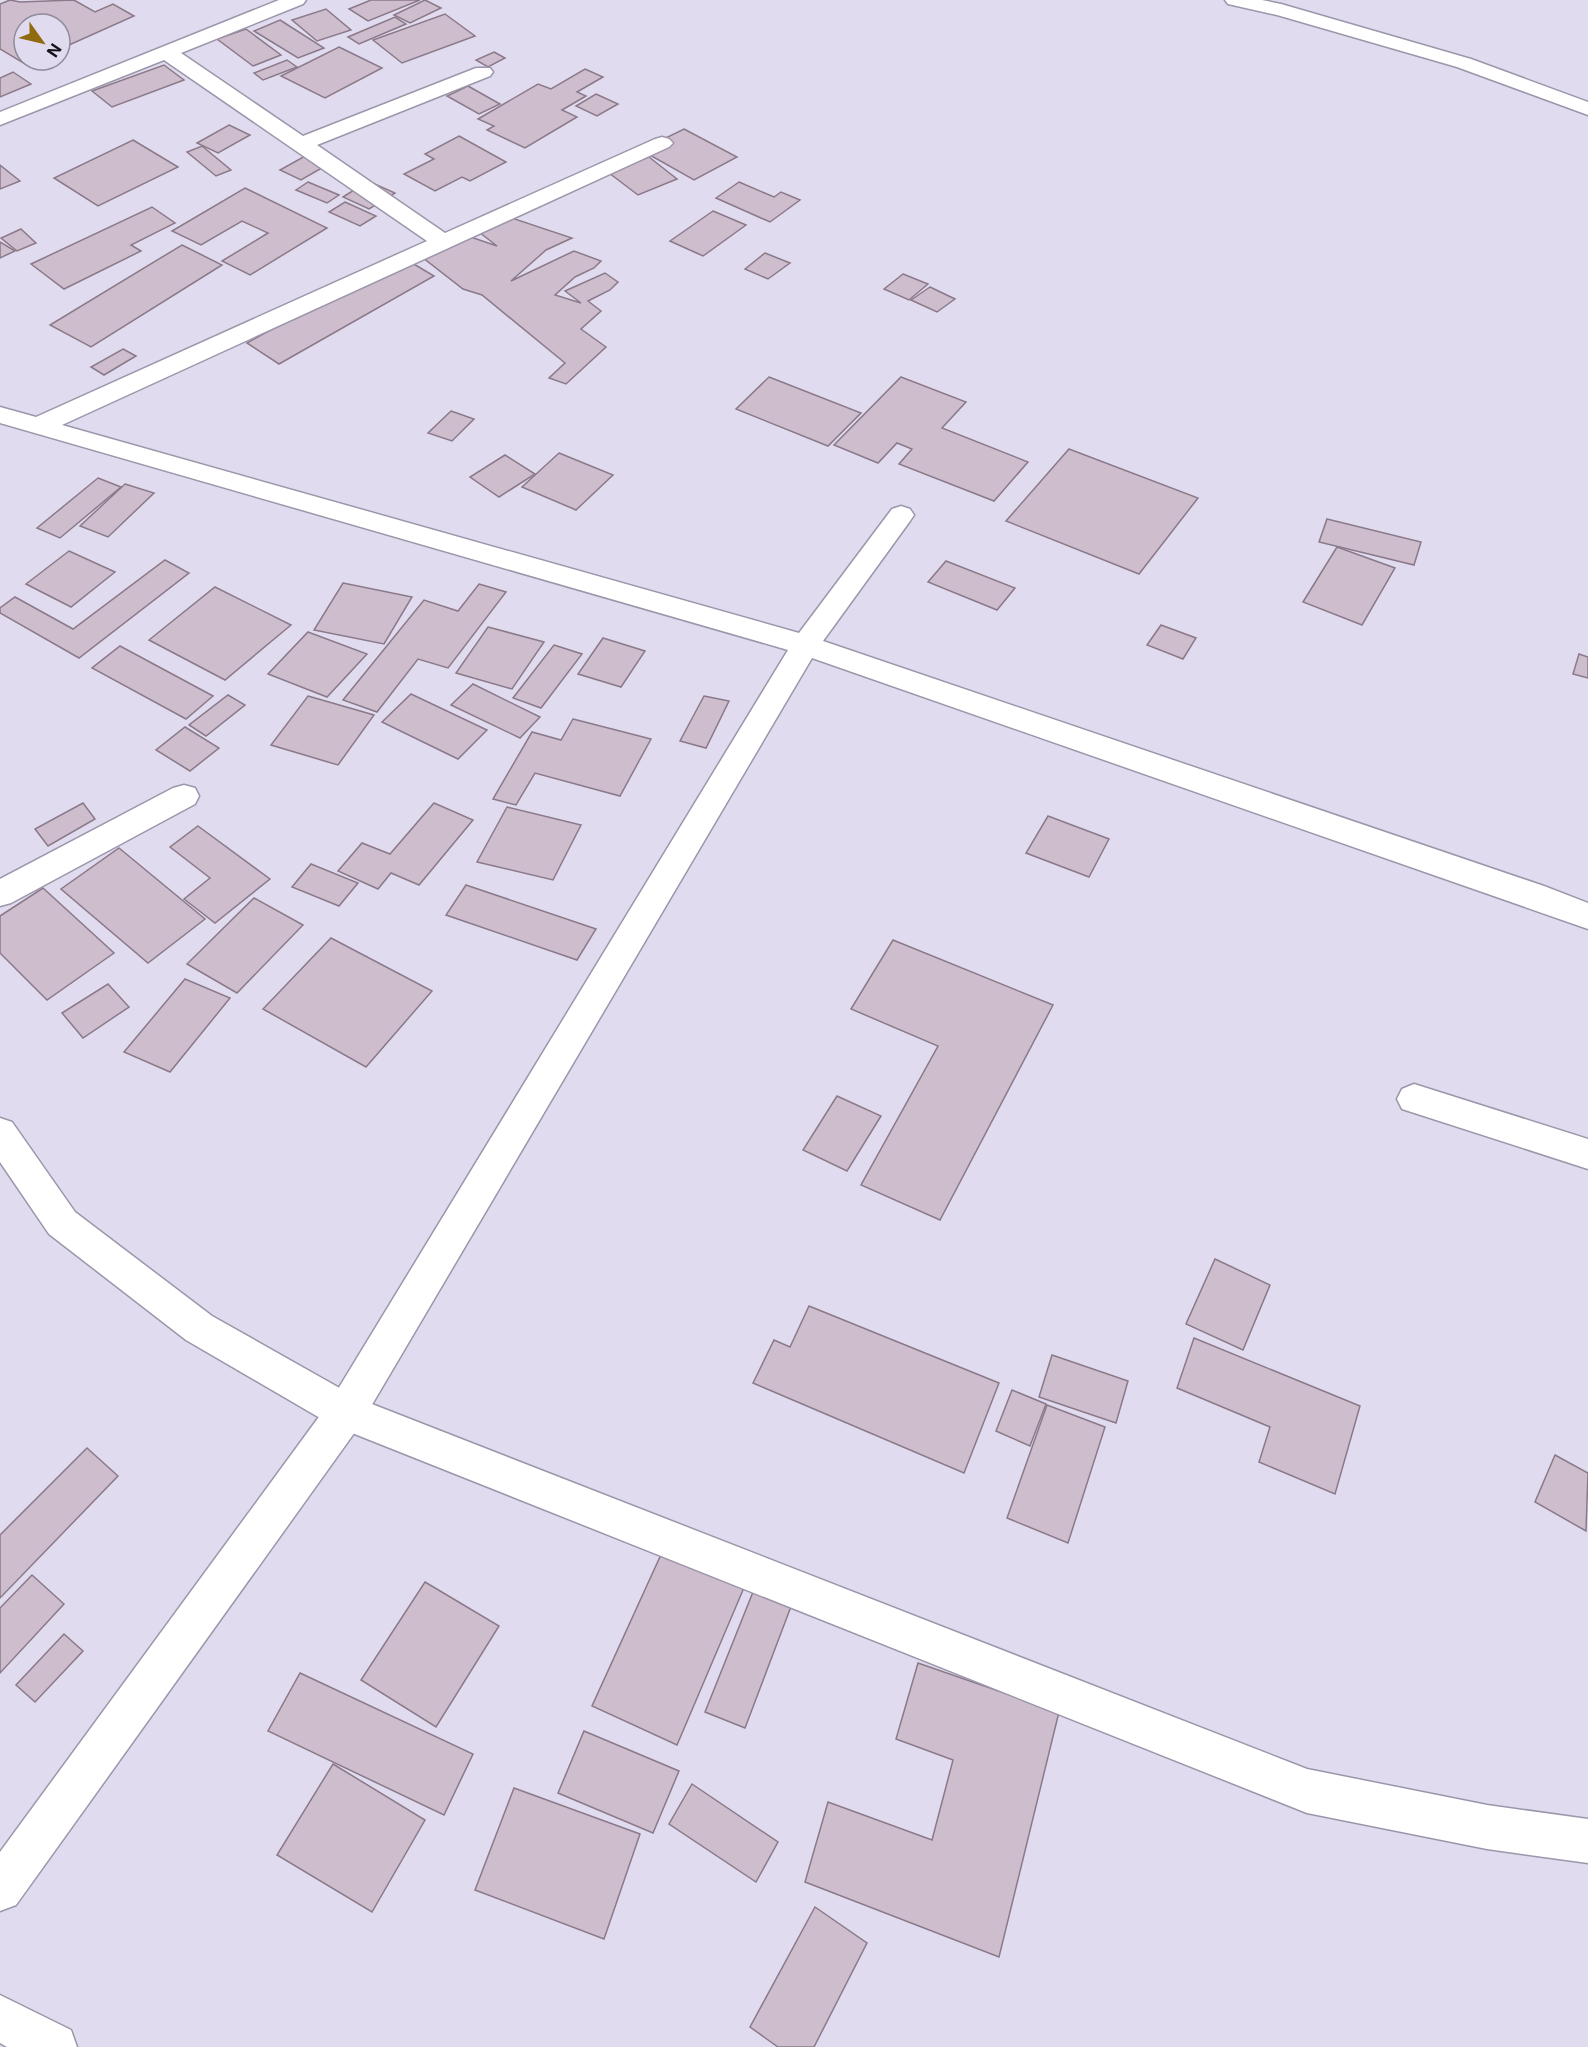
<svg xmlns="http://www.w3.org/2000/svg" width="1588" height="2047" viewBox="0 0 1588 2047" font-family="Inter,sans-serif">
<style>
.building{fill:#cebdcd;stroke:#8a7a89;stroke-width:1.5}
.lines{fill:none;stroke-linecap:round;stroke-linejoin:round}
.minor-casing{stroke:#9c96aa;stroke-width:3}
.tertiary-casing{stroke:#9c96aa;stroke-width:3}
.minor{fill:#fff;fill-rule:evenodd}
.tertiary{fill:#fff;fill-rule:evenodd}
</style>
<rect width="100%" height="100%" fill="#e1dbf0"/>
<g class="building">
<path d="M10 0 20 2 74 0 95 12 113 4 134 16 60 49V24H24V60H34L25 64 0 49V4Z"/>
<path d="M371 0H420L368 21 349 9Z"/>
<path d="M425 0 441 8 410 23 394 15Z"/>
<path d="M326 9 351 30 317 41 292 20Z"/>
<path d="M445 14 475 36 402 63 373 40Z"/>
<path d="M395 17 406 24 359 44 348 37Z"/>
<path d="M280 20 324 48 298 58 254 31Z"/>
<path d="M246 29 281 55 253 66 217 39Z"/>
<path d="M339 47 382 68 325 98 281 76Z"/>
<path d="M494 52 505 58 488 67 476 60Z"/>
<path d="M287 60 297 67 263 80 254 73Z"/>
<path d="M164 65 184 80 112 107 92 91Z"/>
<path d="M585 69 603 77 577 92 586 96 562 110 577 117 525 148 487 130 494 126 478 119 538 84 551 89Z"/>
<path d="M13 72 31 84 0 97V78Z"/>
<path d="M468 86 500 104 479 114 447 96Z"/>
<path d="M596 94 618 104 597 116 576 106Z"/>
<path d="M229 125 250 135 218 153 197 143Z"/>
<path d="M684 129 737 157 694 180 641 150Z"/>
<path d="M459 136 506 162 470 181 462 177 435 191 404 174 434 159 425 154Z"/>
<path d="M133 140 178 167 98 206 54 178Z"/>
<path d="M202 146 231 170 216 176 187 152Z"/>
<path d="M314 151 334 161 301 180 280 170Z"/>
<path d="M649 157 677 179 638 195 609 173Z"/>
<path d="M0 165 20 181 0 189Z"/>
<path d="M368 181 395 193 369 209 343 197Z"/>
<path d="M308 182 339 195 327 203 296 190Z"/>
<path d="M739 182 774 197 781 192 800 200 770 222 716 198Z"/>
<path d="M245 188 327 228 250 275 222 261 268 233 242 221 201 245 172 231Z"/>
<path d="M345 202 376 216 360 226 329 212Z"/>
<path d="M152 207 175 223 131 245 141 251 64 289 31 264Z"/>
<path d="M713 211 746 225 703 256 670 241Z"/>
<path d="M506 216 572 238 546 250 511 281 574 251 601 261 594 268 575 277 555 295 581 303 565 291 605 273 618 282 610 290 588 301 601 311 581 329 606 347 566 384 549 378 565 363 482 295 463 289 418 254 462 234 497 246 475 229Z"/>
<path d="M21 229 36 243 17 251 1 238Z"/>
<path d="M0 242 15 251 0 258Z"/>
<path d="M182 245 222 265 91 347 50 325Z"/>
<path d="M765 253 790 263 768 279 745 269Z"/>
<path d="M402 257 434 276 279 364 247 343Z"/>
<path d="M903 274 928 284 909 300 884 289Z"/>
<path d="M930 287 955 299 937 312 911 300Z"/>
<path d="M123 349 136 356 104 375 91 367Z"/>
<path d="M769 377 861 413 828 446 736 409Z"/>
<path d="M901 377 966 402 942 428 1028 462 994 501 899 464 912 449 897 443 878 463 834 445Z"/>
<path d="M451 411 474 419 452 441 428 433Z"/>
<path d="M1069 449 1198 498 1139 574 1006 521Z"/>
<path d="M559 453 613 475 576 510 522 487Z"/>
<path d="M505 455 535 474 499 497 470 477Z"/>
<path d="M98 478 121 487 60 538 37 528Z"/>
<path d="M125 484 154 493 108 537 80 526Z"/>
<path d="M1327 519 1421 542 1414 565 1319 542Z"/>
<path d="M1337 547 1395 568 1362 625 1303 602Z"/>
<path d="M69 551 115 572 71 607 26 584Z"/>
<path d="M165 560 189 573 79 658 0 613V608L15 597 73 629Z"/>
<path d="M946 561 1015 588 997 610 928 582Z"/>
<path d="M343 583 412 597 384 644 314 630Z"/>
<path d="M479 584 506 592 448 668 418 659 377 712 343 700 424 600 458 611Z"/>
<path d="M215 587 291 625 225 680 149 640Z"/>
<path d="M1161 625 1196 638 1183 659 1147 645Z"/>
<path d="M488 627 544 642 512 689 456 673Z"/>
<path d="M308 632 367 654 327 697 268 674Z"/>
<path d="M603 638 645 651 621 687 578 674Z"/>
<path d="M554 645 582 654 541 708 513 698Z"/>
<path d="M120 646 213 696 186 719 92 668Z"/>
<path d="M1579 654 1588 657V678L1573 674Z"/>
<path d="M473 684 540 717 520 738 451 705Z"/>
<path d="M411 694 487 730 458 759 382 722Z"/>
<path d="M228 695 245 705 206 736 189 725Z"/>
<path d="M308 696 374 715 338 765 271 745Z"/>
<path d="M704 696 729 701 706 748 680 741Z"/>
<path d="M573 719 651 739 620 796 535 773 516 805 493 799 532 732 561 740Z"/>
<path d="M185 727 219 748 190 771 156 750Z"/>
<path d="M83 803 95 819 48 846 35 829Z"/>
<path d="M434 803 473 820 419 885 391 873 378 889 338 871 362 843 390 854Z"/>
<path d="M507 807 581 825 553 880 477 862Z"/>
<path d="M1048 816 1109 839 1089 877 1026 853Z"/>
<path d="M198 826 270 879 215 923 184 899 210 878 170 847Z"/>
<path d="M119 848 205 919 148 963 61 889Z"/>
<path d="M311 864 358 883 339 906 292 887Z"/>
<path d="M466 885 596 929 577 960 446 915Z"/>
<path d="M43 888 114 953 47 1000 0 953V916Z"/>
<path d="M254 898 303 925 237 993 187 964Z"/>
<path d="M331 938 432 991 366 1067 263 1009Z"/>
<path d="M893 940 1053 1005 940 1220 861 1185 938 1046 851 1009Z"/>
<path d="M185 979 230 998 170 1072 124 1052Z"/>
<path d="M108 984 129 1007 83 1038 62 1013Z"/>
<path d="M837 1096 881 1116 847 1171 803 1150Z"/>
<path d="M1215 1259 1270 1285 1243 1350 1186 1324Z"/>
<path d="M809 1306 999 1383 964 1473 753 1383 774 1340 790 1347Z"/>
<path d="M1194 1338 1360 1406 1335 1494 1259 1462 1270 1427 1177 1388Z"/>
<path d="M1052 1355 1128 1381 1116 1423 1039 1397Z"/>
<path d="M1012 1390 1046 1404 1030 1446 996 1431Z"/>
<path d="M1047 1405 1105 1427 1068 1543 1007 1518Z"/>
<path d="M87 1448 118 1476 0 1598V1535Z"/>
<path d="M1555 1455 1588 1473 1586 1531 1535 1502Z"/>
<path d="M664 1548 746 1583 677 1745 592 1706Z"/>
<path d="M32 1575 64 1604 0 1673V1608Z"/>
<path d="M425 1582 499 1626 436 1727 361 1680Z"/>
<path d="M757 1582 795 1596 745 1728 705 1712Z"/>
<path d="M64 1634 83 1651 35 1702 16 1685Z"/>
<path d="M918 1663 1059 1712 999 1957 805 1882 828 1802 932 1840 953 1760 896 1739Z"/>
<path d="M300 1673 473 1754 444 1815 268 1731Z"/>
<path d="M584 1731 679 1771 653 1833 558 1793Z"/>
<path d="M333 1764 425 1820 372 1912 277 1855Z"/>
<path d="M692 1784 778 1842 756 1882 669 1824Z"/>
<path d="M514 1788 640 1834 604 1939 475 1890Z"/>
<path d="M815 1907 867 1943 814 2047H778L750 2027Z"/>
</g>
<g class="lines">
<g class="minor-casing">
<g id="minor">
<path d="M279 0H306L303 4 181 53 303 136 476 68H490L493 72 490 76 317 145 445 233 655 139 662 137 669 139 673 143 669 147 62 425 799 633 892 509 901 506 910 509 914 515 910 521 823 641 1544 886 1588 903V929L812 658 360 1425 16 1905 0 1911V1852L332 1399 788 650 0 423V407L36 417 427 241 164 60 0 125V112Z"/>
<path d="M1225 0H1262L1281 4 1471 59 1588 102V115L1457 67 1277 15 1228 4Z"/>
<path d="M184 785 195 788 199 796 195 804 11 903 0 906V879L173 788Z"/>
<path d="M1414 1084 1588 1139V1169L1402 1109 1397 1099 1402 1089Z"/>
<path d="M0 1995 71 2030 77 2047H7L0 2043Z"/>
</g>
</g>
<g class="tertiary-casing">
<path id="tertiary" d="M0 1118 12 1122 75 1212 212 1316 359 1399 1307 1769 1487 1805 1588 1819V1863L1487 1849 1307 1813 332 1425 186 1340 49 1234 0 1162Z"/>
</g>
<use href="#minor" class="minor"/>
<use href="#tertiary" class="tertiary"/>
</g>
<g transform="translate(42 42) rotate(124)"><circle r="28" fill="#e1dbf0" stroke="#8f8b9a" stroke-width="1.5"/>
<path d="M0-4.5L10 22L0 15L-10 22Z" fill="#8f6a0f"/>
<text y="-9" font-size="16" font-weight="bold" text-anchor="middle" fill="#15121a">N</text>
</g>
</svg>
